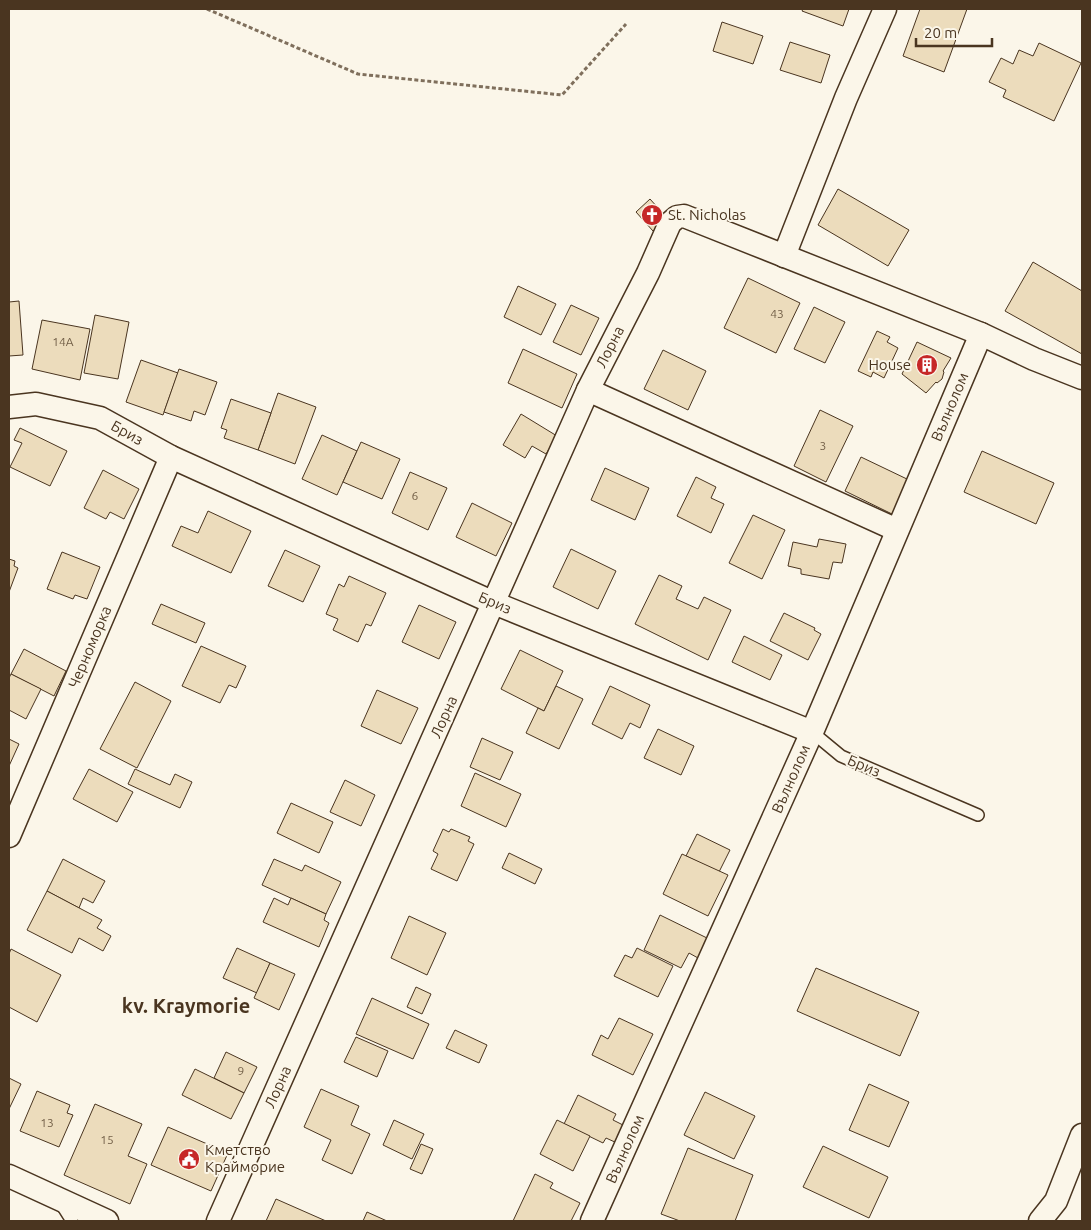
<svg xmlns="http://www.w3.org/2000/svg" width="1091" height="1230" viewBox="0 0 1091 1230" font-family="Ubuntu,sans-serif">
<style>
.building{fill:#ecdcbc;stroke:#4a3520}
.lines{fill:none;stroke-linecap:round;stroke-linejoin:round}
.service-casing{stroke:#4a3520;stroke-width:14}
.minor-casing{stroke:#4a3520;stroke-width:25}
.path{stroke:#7f6f5c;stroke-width:3;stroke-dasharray:4 2.5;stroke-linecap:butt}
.service{stroke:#fbf6e9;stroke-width:11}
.minor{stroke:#fbf6e9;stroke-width:22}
.labels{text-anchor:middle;stroke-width:4;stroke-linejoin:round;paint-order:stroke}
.number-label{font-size:12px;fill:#725f47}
.poi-label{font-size:15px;fill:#4a3520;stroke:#fbf6e9;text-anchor:start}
.street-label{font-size:15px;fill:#4a3520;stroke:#fbf6e9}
.district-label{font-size:20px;font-weight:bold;fill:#4a3520;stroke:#fbf6e9}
</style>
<rect width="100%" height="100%" fill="#fbf6e9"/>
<g class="building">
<path d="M803 9H849L843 26 802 11Z"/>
<path d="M920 9H967L944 72 903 56Z"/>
<path d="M722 22 763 36 753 64 713 51Z"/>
<path d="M790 42 830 55 821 83 780 70Z"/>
<path d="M1039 43 1081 63 1054 121 1003 97 1006 90 989 82 1001 58 1013 64 1019 50 1033 56Z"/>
<path d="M838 189 909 230 888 266 818 225Z"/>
<path d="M650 199 667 218 653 231 636 212Z"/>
<path d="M1033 262 1082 291V354L1005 311Z"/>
<path d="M748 278 800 303 776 353 724 328Z"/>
<path d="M518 286 556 304 541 335 504 317Z"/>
<path d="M19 301 23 355 9 356V302Z"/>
<path d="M571 305 599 318 581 355 553 342Z"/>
<path d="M814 307 845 322 825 363 794 349Z"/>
<path d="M95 315 129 322 118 379 84 373Z"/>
<path d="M42 320 90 329 80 380 32 369Z"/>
<path d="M877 331 890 337 887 342 898 348 884 378 873 372 871 377 858 371Z"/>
<path d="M917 342 951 358 943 371 944 372 942 379 937 383 936 382 926 393 902 374Z"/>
<path d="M523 349 577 374 562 408 508 383Z"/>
<path d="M663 350 706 371 688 410 644 389Z"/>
<path d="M141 360 178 373 163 415 126 402Z"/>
<path d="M179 369 217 382 205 415 194 411 191 421 164 412Z"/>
<path d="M278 393 316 407 295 464 258 450Z"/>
<path d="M231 399 271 413 258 450 224 438 227 430 221 428Z"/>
<path d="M820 410 853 426 826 482 794 466Z"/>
<path d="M521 414 557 436 546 454 532 446 525 458 503 445Z"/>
<path d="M20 428 67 451 50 486 10 467 22 443 14 440Z"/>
<path d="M322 435 357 451 337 495 302 479Z"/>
<path d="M361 442 400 459 382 499 343 482Z"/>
<path d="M982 451 1054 483 1036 524 964 492Z"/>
<path d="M861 457 909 480 892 514 845 491Z"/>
<path d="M605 468 649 488 635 520 591 500Z"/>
<path d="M103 470 139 489 124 519 110 512 106 519 84 508Z"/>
<path d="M410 472 447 488 428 530 392 513Z"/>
<path d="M696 477 716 487 711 498 724 504 711 533 677 516Z"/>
<path d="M472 503 512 523 496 556 456 537Z"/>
<path d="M208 511 251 531 231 573 172 546 181 526 198 533Z"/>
<path d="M753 515 785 530 762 579 729 563Z"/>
<path d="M819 539 846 544 842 563 833 562 829 579 801 574V569L788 566 793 542 817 547Z"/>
<path d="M571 549 616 571 598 609 553 587Z"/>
<path d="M285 550 320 566 303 602 268 586Z"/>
<path d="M62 552 100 567 87 599 75 595 73 599 47 589Z"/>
<path d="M9 559 15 561 14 566 18 568 9 592Z"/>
<path d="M659 575 682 586 676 599 698 609 704 597 731 610 708 660 635 624Z"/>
<path d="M349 576 386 593 371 626 366 624 358 642 333 630 338 619 326 614 339 584 344 587Z"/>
<path d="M161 604 205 623 196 643 152 624Z"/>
<path d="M419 605 456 622 439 659 402 642Z"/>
<path d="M784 613 815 628 814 630 821 634 808 660 770 641Z"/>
<path d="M744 636 782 655 770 680 732 662Z"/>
<path d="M201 646 246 666 236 688 229 685 220 703 182 686Z"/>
<path d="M24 649 66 671 54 696 11 674Z"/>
<path d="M520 650 563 671 544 711 501 689Z"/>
<path d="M11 674 41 689 26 719 9 710V678Z"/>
<path d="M135 682 171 701 137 768 100 749Z"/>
<path d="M556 686 583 699 559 749 526 733 538 708 544 711Z"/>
<path d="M610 686 650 705 640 728 630 723 622 739 592 724Z"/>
<path d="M377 690 418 708 401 744 361 726Z"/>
<path d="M658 729 694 746 681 775 644 758Z"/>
<path d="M482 738 513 752 500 780 470 767Z"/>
<path d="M9 739 19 744 9 766Z"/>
<path d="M89 769 133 792 117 822 73 799Z"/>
<path d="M135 769 170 785 175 774 192 782 180 808 128 784Z"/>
<path d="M475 773 521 794 506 827 461 806Z"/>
<path d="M345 780 375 795 361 826 330 812Z"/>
<path d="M291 803 333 822 319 853 277 833Z"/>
<path d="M443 829 449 832 451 829 470 837 468 841 474 844 457 881 431 869 438 854 433 851Z"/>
<path d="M697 834 730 850 719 872 686 856Z"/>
<path d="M509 853 542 869 535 884 502 868Z"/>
<path d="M682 854 728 875 708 916 663 894Z"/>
<path d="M63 859 105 881 93 903 83 898 79 908 47 891Z"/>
<path d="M274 859 302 871 305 865 341 882 326 914 262 885Z"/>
<path d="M47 891 102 920 97 928 111 936 103 951 79 938 72 953 27 930Z"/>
<path d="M274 898 288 905 291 898 326 914 324 920 329 923 319 947 263 922Z"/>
<path d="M660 915 707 938 698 958 689 953 681 968 644 950Z"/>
<path d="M409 916 446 933 427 975 391 958Z"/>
<path d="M237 948 270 963 257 993 223 978Z"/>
<path d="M637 948 673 966 658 997 614 976 625 955 632 958Z"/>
<path d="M11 949 61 975 37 1022 9 1007V954Z"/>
<path d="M270 963 295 974 279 1010 254 998Z"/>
<path d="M816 968 919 1012 900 1056 797 1011Z"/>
<path d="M416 987 431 994 422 1014 407 1007Z"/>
<path d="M372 998 429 1024 413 1059 356 1034Z"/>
<path d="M619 1018 653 1034 633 1075 592 1055 601 1035 608 1039Z"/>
<path d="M455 1030 487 1045 479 1063 446 1048Z"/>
<path d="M356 1037 388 1051 377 1077 344 1062Z"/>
<path d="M226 1052 257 1067 244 1093 214 1078Z"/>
<path d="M195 1069 244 1093 231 1119 182 1095Z"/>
<path d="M9 1078 21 1084 9 1109Z"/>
<path d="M869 1084 909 1102 889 1147 849 1130Z"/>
<path d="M321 1089 359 1106 351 1125 370 1134 352 1174 322 1160 331 1140 304 1127Z"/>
<path d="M37 1091 70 1105 67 1113 73 1115 59 1147 20 1131Z"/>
<path d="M705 1092 755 1116 734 1159 684 1135Z"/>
<path d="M578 1095 616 1114 613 1120 625 1126 617 1143 606 1138 603 1143 564 1124Z"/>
<path d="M95 1104 142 1124 128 1156 147 1164 130 1204 64 1175Z"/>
<path d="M394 1120 424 1134 412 1159 383 1145Z"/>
<path d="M557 1120 590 1136 573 1171 540 1154Z"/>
<path d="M168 1127 228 1153 211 1191 151 1165Z"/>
<path d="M421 1144 433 1149 422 1174 410 1169Z"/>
<path d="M823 1146 888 1177 869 1218 803 1187Z"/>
<path d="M688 1148 753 1175 735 1221H680L661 1214Z"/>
<path d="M535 1174 553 1183 550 1188 580 1203 571 1221H513Z"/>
<path d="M276 1199 326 1221H266Z"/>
<path d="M367 1212 387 1221H363Z"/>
</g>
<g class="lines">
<g class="service-casing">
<g id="service">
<path d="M812 732 841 756 978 815"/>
<path d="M60 1202 72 1221"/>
</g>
</g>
<g class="minor-casing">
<g id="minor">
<path d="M784 256 846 98 885 9"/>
<path d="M588 390 897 530"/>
<path d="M9 407 36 404 100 418 171 457 494 603 812 732"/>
<path d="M9 836 171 457"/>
<path d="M9 1176 107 1221"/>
<path d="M218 1221 588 390 648 273 670 223 677 217 684 216 981 334 1034 359 1082 378"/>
<path d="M592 1221 812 732 981 334"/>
<path d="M1040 1221 1056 1201 1082 1135"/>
</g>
</g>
<path class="path" d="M207 9 358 74 562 95 626 24"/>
<use href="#service" class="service"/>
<use href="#minor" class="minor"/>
</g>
<defs>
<g id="church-disc" transform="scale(1.125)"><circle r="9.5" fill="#c62828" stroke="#fbf6e9"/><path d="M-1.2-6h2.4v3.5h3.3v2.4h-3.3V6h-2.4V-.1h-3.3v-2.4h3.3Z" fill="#fff"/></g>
<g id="building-disc" transform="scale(1.125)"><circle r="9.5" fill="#c62828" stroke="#fbf6e9"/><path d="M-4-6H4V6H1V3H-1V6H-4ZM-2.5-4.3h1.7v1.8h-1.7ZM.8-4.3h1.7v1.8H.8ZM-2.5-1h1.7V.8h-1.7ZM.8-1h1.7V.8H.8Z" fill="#fff"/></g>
<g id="civic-disc" transform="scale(1.125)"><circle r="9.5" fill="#c62828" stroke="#fbf6e9"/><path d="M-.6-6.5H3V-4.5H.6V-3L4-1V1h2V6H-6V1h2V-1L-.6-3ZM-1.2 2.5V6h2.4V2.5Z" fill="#fff"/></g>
</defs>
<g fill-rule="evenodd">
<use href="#church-disc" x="652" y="215"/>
<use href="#building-disc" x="927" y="365"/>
<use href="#civic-disc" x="189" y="1159"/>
</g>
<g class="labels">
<g class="number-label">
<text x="777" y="318">43</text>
<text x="63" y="346">14A</text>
<text x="823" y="450">3</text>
<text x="415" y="500">6</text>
<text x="241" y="1075">9</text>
<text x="47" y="1127">13</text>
<text x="107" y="1144">15</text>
</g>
<g class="poi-label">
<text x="668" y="220">St. Nicholas</text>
<text x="911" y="370" text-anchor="end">House</text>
<text x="205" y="1155">Кметство<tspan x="205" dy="17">Крайморие</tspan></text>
</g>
<g class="street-label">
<text transform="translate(610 347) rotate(-63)" y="5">Лорна</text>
<text transform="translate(950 407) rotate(-67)" y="5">Вълнолом</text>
<text transform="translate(127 433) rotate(29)" y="5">Бриз</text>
<text transform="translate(495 603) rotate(23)" y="5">Бриз</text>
<text transform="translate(90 647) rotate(-67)" y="5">Черноморка</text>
<text transform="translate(444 717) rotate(-66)" y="5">Лорна</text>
<text transform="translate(864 766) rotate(23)" y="5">Бриз</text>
<text transform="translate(791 779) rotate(-66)" y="5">Вълнолом</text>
<text transform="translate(278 1087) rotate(-66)" y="5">Лорна</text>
<text transform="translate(625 1149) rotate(-66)" y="5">Вълнолом</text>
</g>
<g class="district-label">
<text x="186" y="1013">kv. Kraуmorie</text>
</g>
</g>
<rect width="1091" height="1230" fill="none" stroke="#4a3520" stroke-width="20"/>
<path d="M916 38v8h76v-8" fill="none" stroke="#4a3520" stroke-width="2.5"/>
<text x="924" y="38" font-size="15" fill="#4a3520" stroke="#fbf6e9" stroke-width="4" paint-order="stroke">20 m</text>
</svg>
